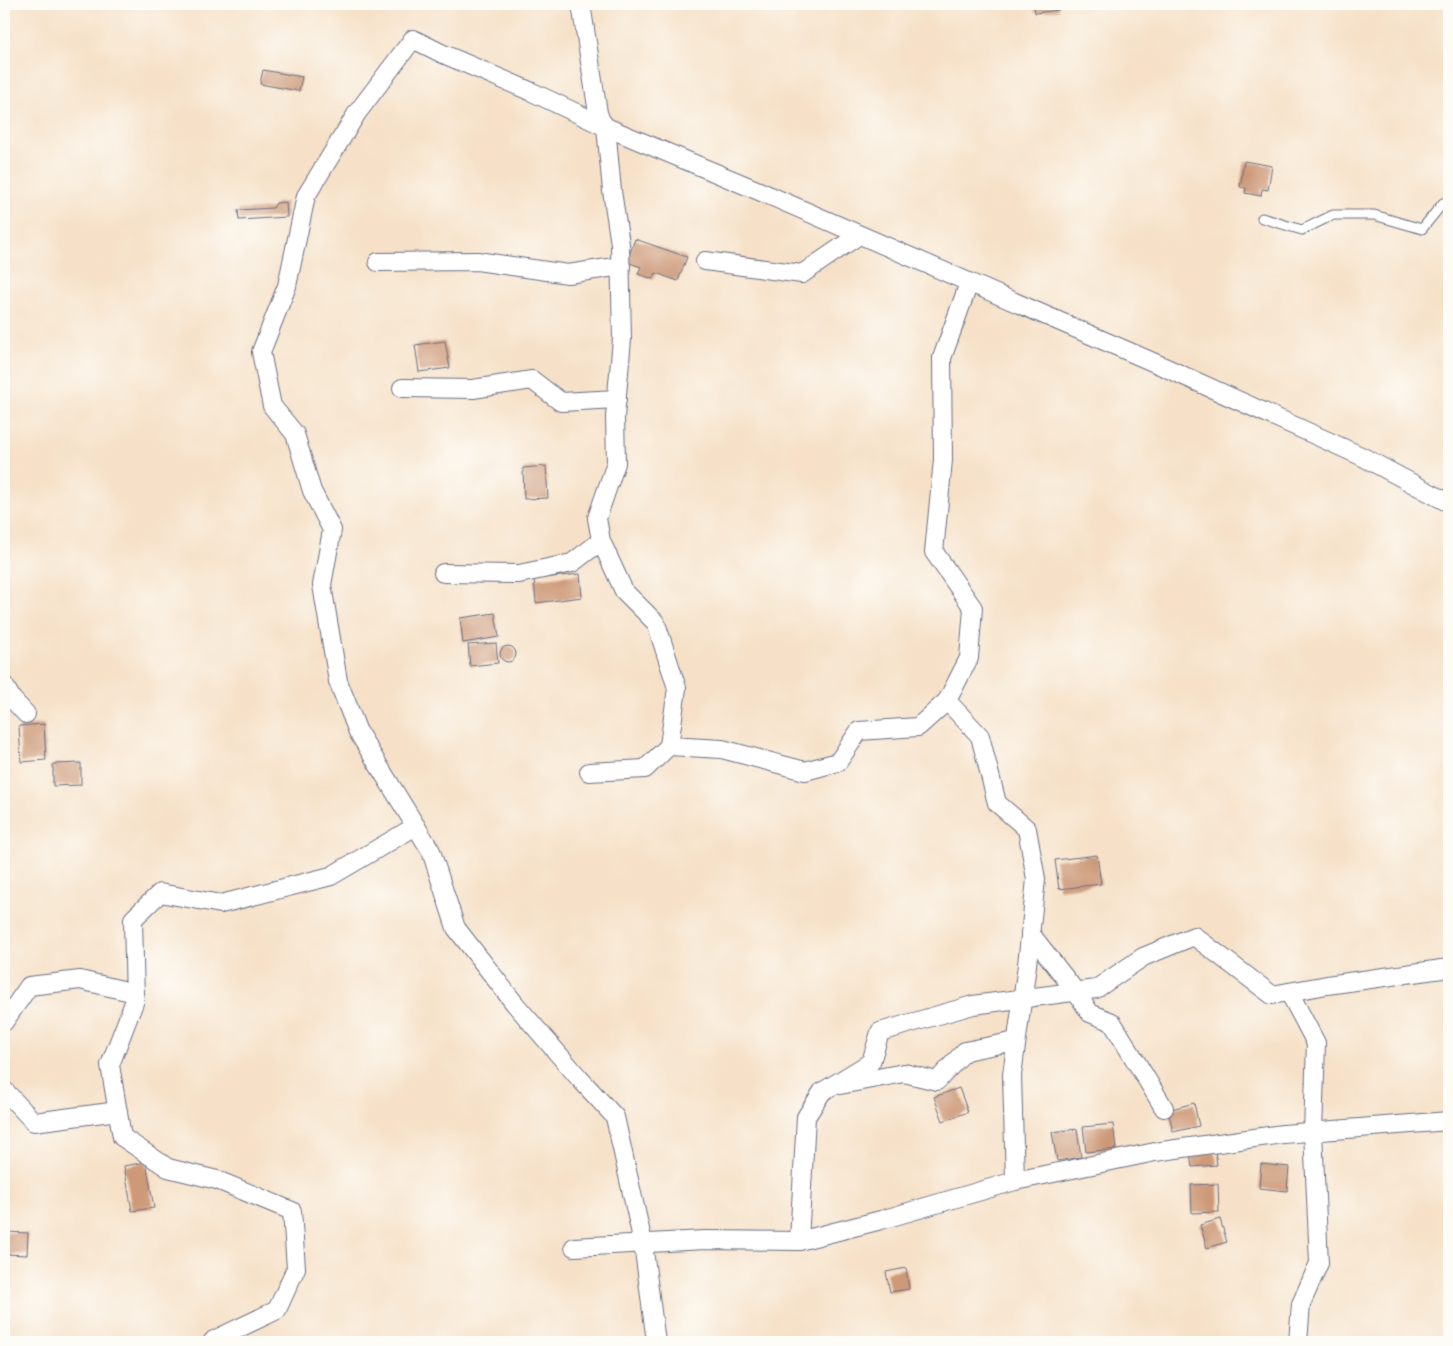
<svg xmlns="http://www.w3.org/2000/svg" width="1453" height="1346" viewBox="0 0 1453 1346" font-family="'Playpen Sans',sans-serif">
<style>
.building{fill:#cd9978}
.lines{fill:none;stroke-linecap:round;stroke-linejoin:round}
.service-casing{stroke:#686d83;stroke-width:11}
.minor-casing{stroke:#686d83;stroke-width:20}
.service{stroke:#fff;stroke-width:9}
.minor{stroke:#fff;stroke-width:18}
</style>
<rect width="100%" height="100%" fill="#fdfcf7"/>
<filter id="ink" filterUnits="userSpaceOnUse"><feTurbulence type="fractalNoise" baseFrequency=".02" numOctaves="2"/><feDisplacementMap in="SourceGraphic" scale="10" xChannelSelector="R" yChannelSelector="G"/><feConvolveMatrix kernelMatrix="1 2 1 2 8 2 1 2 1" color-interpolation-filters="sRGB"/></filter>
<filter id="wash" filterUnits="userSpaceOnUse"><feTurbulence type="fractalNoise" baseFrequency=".0096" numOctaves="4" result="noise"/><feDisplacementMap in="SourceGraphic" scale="20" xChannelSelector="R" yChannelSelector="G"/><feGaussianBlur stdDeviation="1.12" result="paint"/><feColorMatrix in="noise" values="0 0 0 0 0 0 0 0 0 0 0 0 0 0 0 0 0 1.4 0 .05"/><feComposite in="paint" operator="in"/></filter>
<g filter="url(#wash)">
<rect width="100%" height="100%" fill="#f6e1c8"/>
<g id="blocks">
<g class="building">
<path d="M1034 4H1058L1059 10 1035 13Z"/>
<path d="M263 70 302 77 299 91 260 84Z"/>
<path d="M1244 161 1272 166 1268 190 1262 189 1261 196 1245 193 1246 188 1240 187Z"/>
<path d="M286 202 287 217 239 220 238 210 273 208 276 203Z"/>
<path d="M635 239 687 257 678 281 656 273 653 279 638 274 641 267 627 262Z"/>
<path d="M445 341 450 368 419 372 415 345Z"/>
<path d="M546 466 548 498 524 499 523 468Z"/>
<path d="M580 574 582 597 536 603 534 579Z"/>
<path d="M495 613 499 637 463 643 460 618Z"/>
<path d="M496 643 498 663 470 666 468 645Z"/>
<circle cx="508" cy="654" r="8"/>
<path d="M44 724 46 760 21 762 19 726Z"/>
<path d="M81 763V785L53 786V764Z"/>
<path d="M1097 855 1101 884 1059 889 1055 860Z"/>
<path d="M959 1088 968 1112 943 1121 934 1097Z"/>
<path d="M1194 1103 1199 1126 1173 1132 1168 1110Z"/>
<path d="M1113 1124 1116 1149 1086 1152 1083 1127Z"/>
<path d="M1077 1129 1081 1157 1057 1161 1052 1132Z"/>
<path d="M1215 1150 1217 1165 1192 1167 1190 1152Z"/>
<path d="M146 1162 154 1208 132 1211 124 1166Z"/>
<path d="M1261 1164 1289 1167 1287 1191 1259 1188Z"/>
<path d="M1218 1184 1219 1212 1192 1213 1191 1185Z"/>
<path d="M1220 1219 1227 1242 1207 1248 1200 1225Z"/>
<path d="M4 1232 28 1233 27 1255 4 1254Z"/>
<path d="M906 1268 909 1289 890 1292 886 1272Z"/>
</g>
</g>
</g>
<g filter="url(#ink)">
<use href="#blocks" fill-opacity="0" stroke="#686d83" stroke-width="1"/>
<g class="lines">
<g class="service-casing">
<path id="service" d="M1262 218 1302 230 1333 215H1374L1422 229 1443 203 1449 202"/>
</g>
<g class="minor-casing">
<g id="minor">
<path d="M581 4 598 113 601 121 606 127 759 191 1162 366 1361 456 1449 503"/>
<path d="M705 261 802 274 859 235"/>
<path d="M378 262 477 261 568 274 621 266"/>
<path d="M402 388 473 389 532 380 561 402 617 399"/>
<path d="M443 573 519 574 572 563 601 541"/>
<path d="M4 685 12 699 26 714"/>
<path d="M947 701 969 658 973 608 934 552 943 460 942 358 969 283"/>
<path d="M669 746 722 749 805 771 838 762 859 731 918 727 947 701 980 736 997 803 1027 829 1036 879 1027 965 1012 1075 1015 1181"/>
<path d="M589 772 645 769 669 746 677 688 656 623 624 591 601 541 597 518 616 463 615 417 622 339 620 244 612 191 606 127 532 92 441 53 413 39 357 113 306 196 287 286 261 352 272 406 295 434 312 491 332 530 322 585 338 681 358 732 431 851 456 928 515 1004 580 1079 615 1117 643 1243 656 1342"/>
<path d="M1030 933 1076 992 1090 1013 1112 1022 1164 1108"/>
<path d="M1289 992 1316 1043 1313 1132 1319 1263 1301 1304 1298 1342"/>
<path d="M4 1022 29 986 80 980 135 993"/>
<path d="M840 1085 904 1073 937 1081 965 1051 1016 1041"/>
<path d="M4 1090 34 1122 118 1111"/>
<path d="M799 1241 806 1117 822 1092 871 1062 880 1032 973 1005 1096 989 1143 957 1194 936 1272 995 1327 985 1449 968"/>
<path d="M574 1247 705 1240 799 1241 881 1220 1015 1181 1155 1152 1283 1134 1449 1121"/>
<path d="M212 1342 214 1340 277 1310 296 1268 292 1211 217 1180 168 1168 122 1137 110 1065 135 1000 133 919 160 893 221 904 331 876 416 826"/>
</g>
</g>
<use href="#service" class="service"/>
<use href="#minor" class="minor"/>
</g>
</g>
<rect width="1453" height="1346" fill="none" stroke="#fdfcf7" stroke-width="20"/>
</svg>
